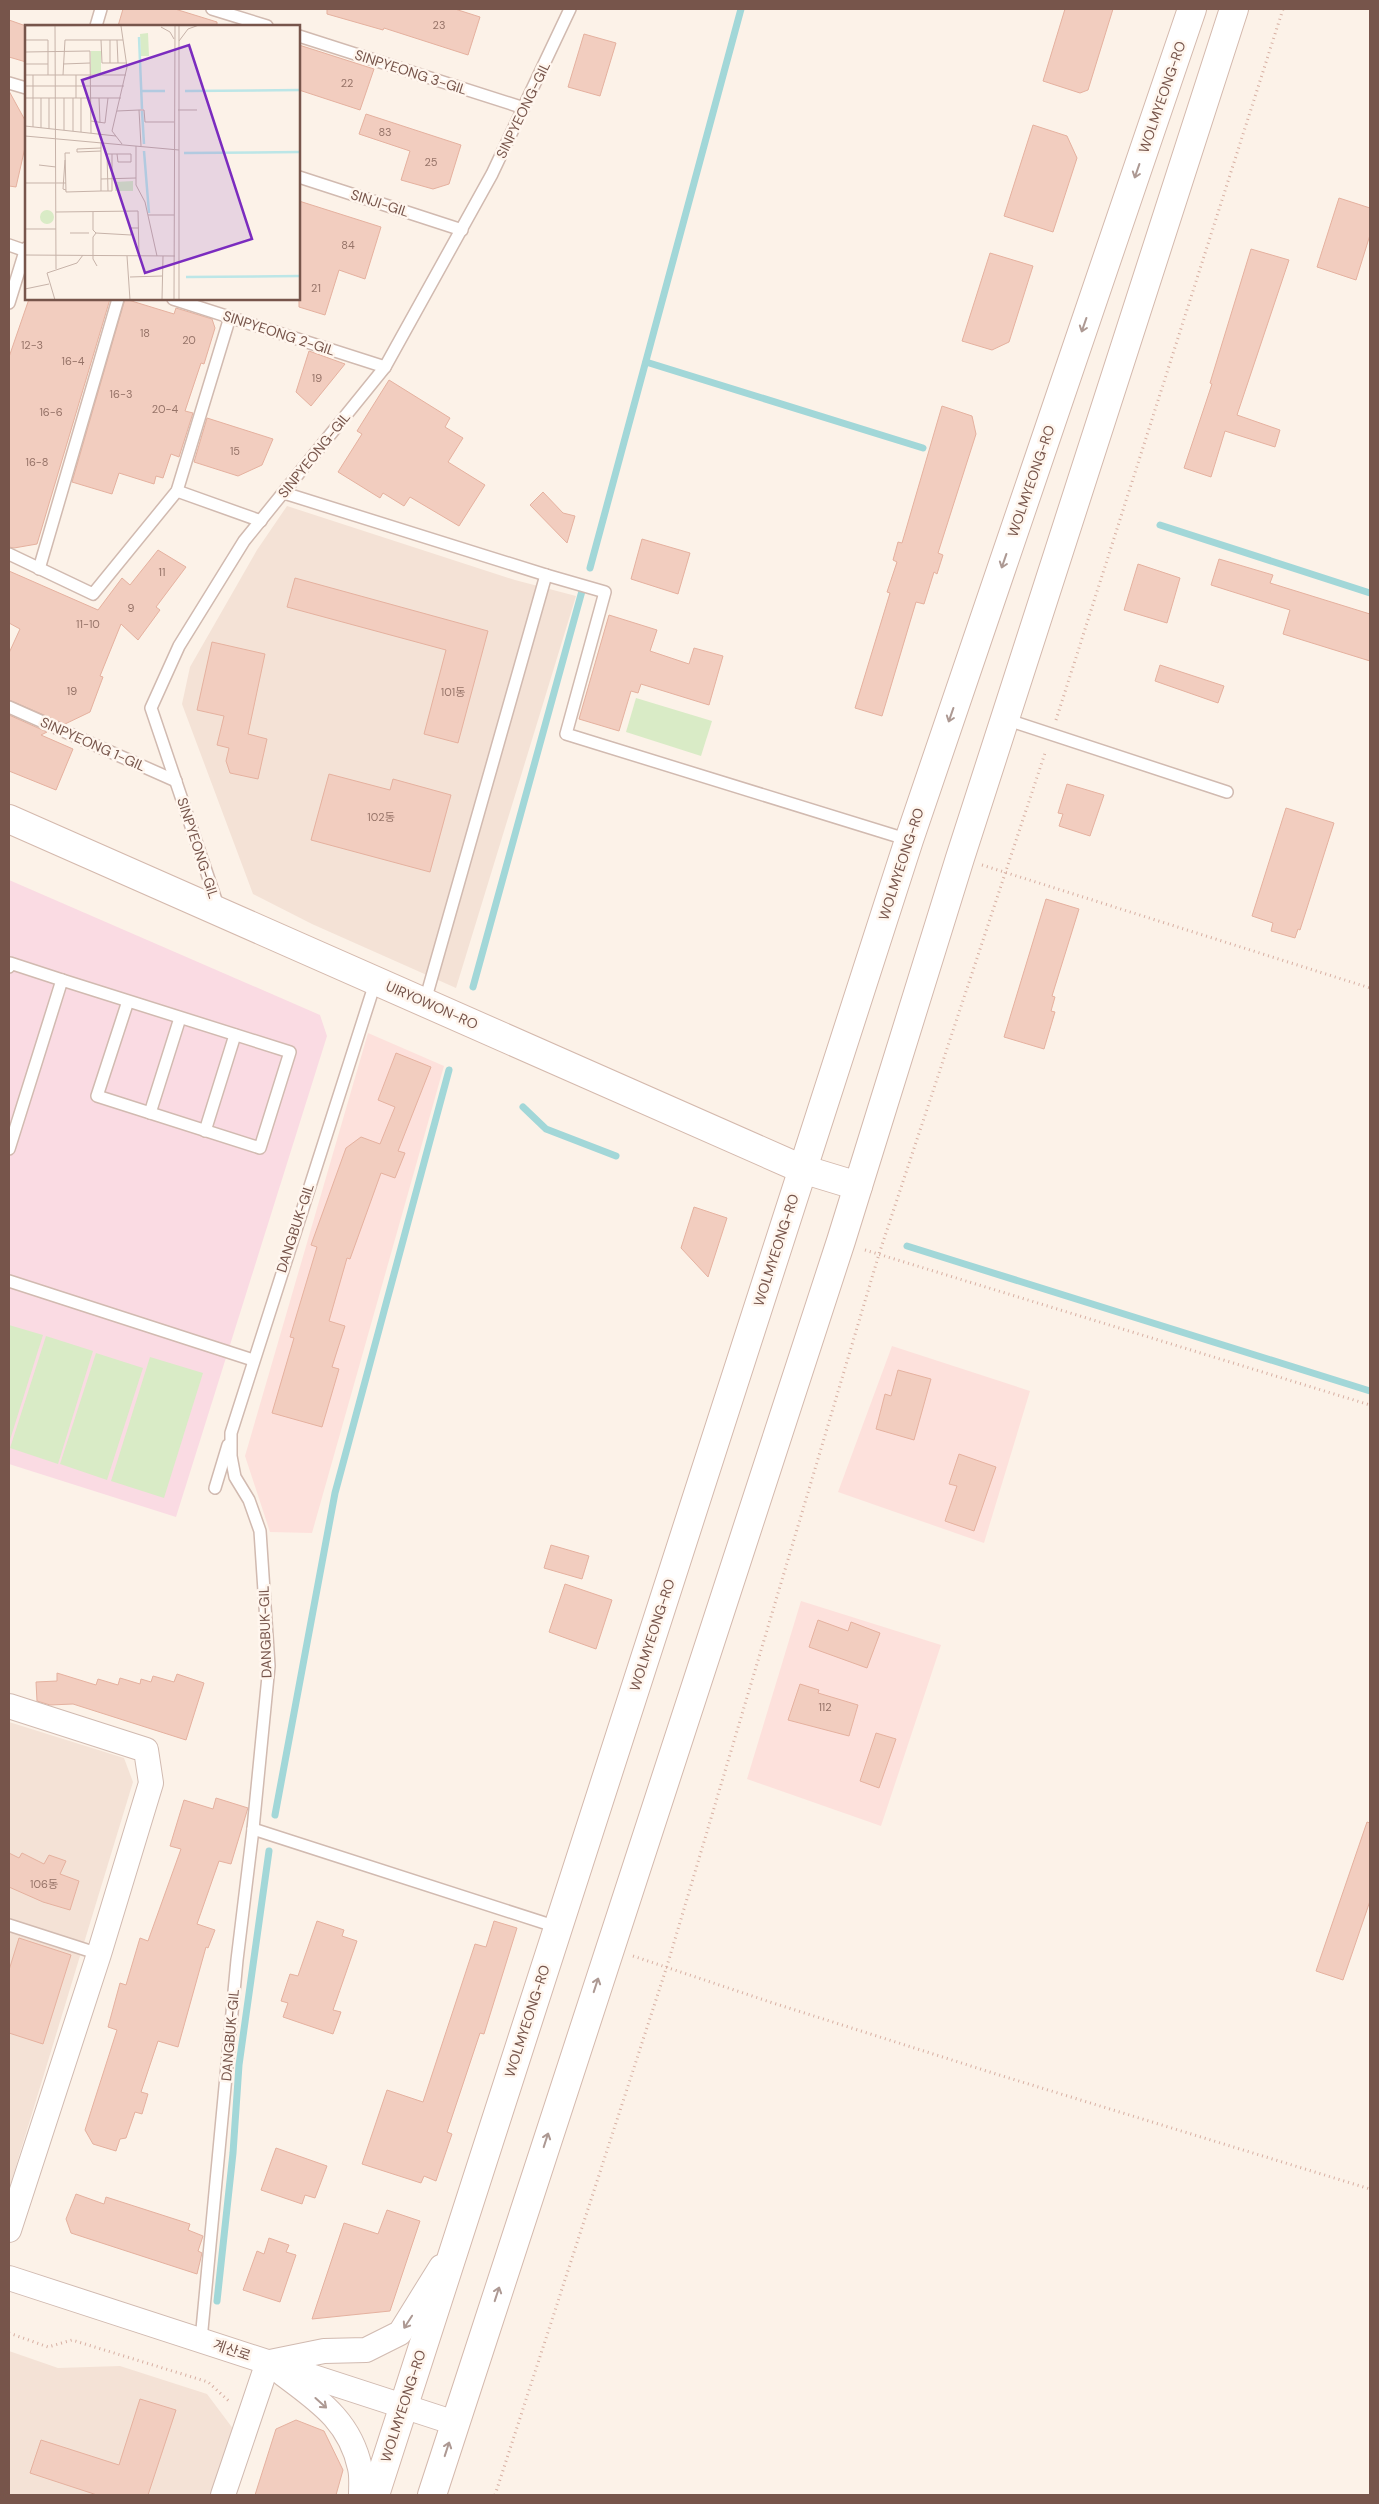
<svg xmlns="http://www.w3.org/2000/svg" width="1379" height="2504" viewBox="0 0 1379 2504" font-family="'DM Sans','Noto Sans KR',sans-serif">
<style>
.residential{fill:#f4e2d6}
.commercial{fill:#fde1dc}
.medical{fill:#fadbe3}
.green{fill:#d9ebc6}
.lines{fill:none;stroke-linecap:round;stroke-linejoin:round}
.stream{stroke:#a2d7d8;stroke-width:7}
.building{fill:#f2cdbf;stroke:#e5b19f}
.lane-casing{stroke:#d1bab0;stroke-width:14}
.street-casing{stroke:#d1bab0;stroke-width:26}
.secondary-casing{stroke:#d4b9ad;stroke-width:30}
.path{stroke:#d7afa2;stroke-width:3;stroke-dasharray:1 4;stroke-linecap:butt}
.lane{stroke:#fff;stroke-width:11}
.street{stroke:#fff;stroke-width:24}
.secondary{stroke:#fff;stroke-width:28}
.oneway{stroke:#ad9993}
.labels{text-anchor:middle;stroke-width:5;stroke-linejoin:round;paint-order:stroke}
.number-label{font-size:11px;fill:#967368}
.street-label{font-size:14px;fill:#77554b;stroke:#fff6ee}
.inset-river{fill:none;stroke:#bce6e7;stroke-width:2.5}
.inset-road{fill:none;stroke:#c7b3a9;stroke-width:1}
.view{fill:#7b2cbf;fill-opacity:0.15;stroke:#7b2cbf;stroke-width:2.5}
.inset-edge{fill:none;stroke:#77554b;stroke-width:2.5}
</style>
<rect width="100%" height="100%" fill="#fcf2e8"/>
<g class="residential">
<path d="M287 506 515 580 576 596 456 988 312 924 253 894 182 704 190 667 257 550Z"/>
<path d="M9 1722 124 1758 133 1782 9 2189Z"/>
<path d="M9 2351 58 2368 120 2366 207 2394 237 2434 216 2495H9Z"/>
</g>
<g class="commercial">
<path d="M368 1033 444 1066 312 1533 270 1532 245 1456Z"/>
<path d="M892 1346 1030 1391 984 1543 838 1492Z"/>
<path d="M801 1601 941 1645 881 1826 747 1779Z"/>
</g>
<path class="medical" d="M9 880 320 1015 327 1036 176 1517 9 1464Z"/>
<g class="green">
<path d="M636 698 712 721 701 756 626 732Z"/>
<path d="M9 1325 43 1335 9 1443Z"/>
<path d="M46 1336 93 1351 58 1464 10 1448Z"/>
<path d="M96 1353 143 1368 107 1480 60 1464Z"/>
<path d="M150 1357 203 1373 164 1498 111 1481Z"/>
</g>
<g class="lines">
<g class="stream">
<path d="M646 362 923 448"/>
<path d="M1160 525 1370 593"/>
<path d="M590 568 741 9"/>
<path d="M473 987 582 591"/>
<path d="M523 1107 546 1129 616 1156"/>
<path d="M907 1246 1370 1391"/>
<path d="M275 1815 335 1493 449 1070"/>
<path d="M217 2301 233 2153 239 2065 269 1851"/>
</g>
</g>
<g class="building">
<path d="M123 9H175L217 22V26H118Z"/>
<path d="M327 9H455L480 17 468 55 384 28 383 30 327 14Z"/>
<path d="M1065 9H1113L1088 90 1080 93 1043 81Z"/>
<path d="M9 20 26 26V62L9 57Z"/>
<path d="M584 34 616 43 600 96 568 87Z"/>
<path d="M299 45 374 69 360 110 299 90Z"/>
<path d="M9 91 26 122V143L16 187 9 186Z"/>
<path d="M366 114 461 145 449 184 433 189 401 180 410 151 359 134Z"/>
<path d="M1033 125 1067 136 1077 158 1053 232 1004 216Z"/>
<path d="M1339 198 1370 208V235L1356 280 1317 267Z"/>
<path d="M299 201 381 227 365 279 339 270 325 315 299 307Z"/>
<path d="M1251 249 1289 260 1237 415 1280 430 1275 447 1225 431 1211 477 1184 468 1212 384 1210 383Z"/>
<path d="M990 253 1033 266 1009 342 992 350 962 341Z"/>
<path d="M29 299H110L37 544 14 548 9 547V357Z"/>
<path d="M125 299 174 314 176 308 212 319 215 328 204 364 201 363 185 411 193 413 179 457 171 454 163 478 156 476 154 484 119 473 112 494 72 482Z"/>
<path d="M309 351 345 364 311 406 296 392Z"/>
<path d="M389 380 450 418 445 427 463 438 448 462 485 485 459 526 410 497 404 506 383 493 380 498 338 472 362 434 357 431Z"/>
<path d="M942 406 972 416 976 434 938 553 943 555 937 574 934 572 924 604 916 602 882 716 855 708 890 593 887 592 897 562 893 560 898 542 902 543Z"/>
<path d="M207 418 273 439 262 465 238 476 194 462Z"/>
<path d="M543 492 563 513 575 516 567 543 530 505Z"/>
<path d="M642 539 690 553 678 594 631 579Z"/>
<path d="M158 550 186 567 156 607 160 610 138 640 121 624 100 676 103 677 90 712 65 724 9 700V653L20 629 9 623V571L98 610 122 578 130 585Z"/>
<path d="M1219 559 1273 575 1270 583 1370 614V661L1283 634 1290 610 1211 585Z"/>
<path d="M1138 564 1180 578 1167 623 1124 610Z"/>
<path d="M295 578 488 631 458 743 424 734 446 650 287 607Z"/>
<path d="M609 615 657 630 650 651 689 664 694 648 723 656 709 705 641 684 638 693 631 691 619 731 579 719Z"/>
<path d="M212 642 265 654 248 734 267 739 258 779 230 773 226 761 229 748 217 745 224 716 197 710Z"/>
<path d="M1160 665 1224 686 1218 703 1155 681Z"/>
<path d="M9 715 47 732 41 735 73 749 56 790 9 771Z"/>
<path d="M329 774 390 790 393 779 451 795 430 872 311 840Z"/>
<path d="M1067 784 1104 795 1090 836 1059 826 1063 814 1058 813Z"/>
<path d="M1286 808 1334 823 1300 930 1298 929 1295 938 1271 931 1273 923 1252 916Z"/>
<path d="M1046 899 1079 909 1052 996 1055 997 1051 1011 1055 1012 1044 1049 1004 1037Z"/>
<path d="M396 1053 431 1067 398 1151 405 1153 395 1178 381 1173 350 1259 347 1258 329 1321 345 1326 332 1367 339 1369 322 1427 272 1413 294 1338 290 1337 317 1247 311 1245 346 1148 361 1137 380 1144 395 1107 378 1100Z"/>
<path d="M694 1207 727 1218 708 1277 681 1248Z"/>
<path d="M898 1370 931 1379 914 1440 876 1429 885 1394 891 1396Z"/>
<path d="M959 1454 996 1467 974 1531 945 1521 957 1486 949 1484Z"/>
<path d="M551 1545 589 1556 582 1579 544 1568Z"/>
<path d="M565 1584 612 1600 596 1649 549 1632Z"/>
<path d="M818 1620 848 1631 851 1622 880 1633 867 1668 809 1647Z"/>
<path d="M57 1673 96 1685 98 1679 118 1685 120 1678 140 1684 141 1679 151 1682 153 1676 174 1682 177 1674 204 1683 186 1740 73 1704 50 1705 37 1701 36 1682 57 1681Z"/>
<path d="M800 1684 819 1690 818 1693 858 1705 849 1736 788 1720Z"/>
<path d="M876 1733 896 1739 879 1788 860 1781Z"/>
<path d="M216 1798 248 1808 247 1811 231 1864 219 1861 197 1924 215 1930 208 1948 206 1947 178 2047 158 2041 141 2092 148 2094 142 2114 135 2112 126 2138 120 2139 116 2151 93 2144 85 2130 117 2030 108 2027 120 1983 126 1985 140 1938 148 1941 181 1849 170 1846 184 1800 213 1809Z"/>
<path d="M1367 1822 1370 1823V1901L1343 1980 1316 1971Z"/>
<path d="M9 1853 19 1858 22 1853 44 1864 49 1855 66 1861 60 1874 79 1881 70 1910 43 1902 9 1887Z"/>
<path d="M317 1921 344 1930 342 1936 357 1941 333 2010 341 2012 333 2034 283 2017 288 2003 281 2001 290 1974 298 1976Z"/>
<path d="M494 1921 517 1928 484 2034 480 2033 447 2132 452 2134 436 2181 424 2176 421 2183 362 2164 387 2090 423 2102 475 1944 486 1947Z"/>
<path d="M19 1938 71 1955 43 2044 9 2033V1970Z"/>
<path d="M276 2148 327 2166 315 2198 305 2195 302 2204 261 2190Z"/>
<path d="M76 2194 104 2204 106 2197 190 2224 188 2230 203 2236 198 2251 202 2253 197 2274 71 2233 66 2219Z"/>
<path d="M387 2210 420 2221 390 2311 312 2319 344 2223 378 2234Z"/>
<path d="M269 2238 289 2245 286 2252 296 2255 280 2302 243 2290 257 2251 264 2254Z"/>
<path d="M140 2399 176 2410 148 2495H97L30 2473 41 2440 119 2465Z"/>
<path d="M296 2420 324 2431 343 2470 336 2495H255L276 2429Z"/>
</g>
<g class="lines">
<g class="lane-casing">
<g id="lane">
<path d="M212 9 267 26"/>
<path d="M96 26 101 9"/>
<path d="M299 36 524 108"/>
<path d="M9 83 26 88"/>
<path d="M299 177 462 230"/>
<path d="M9 245 26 251"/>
<path d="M173 299 385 367"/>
<path d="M9 303 26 248"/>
<path d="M177 491 261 521"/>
<path d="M284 493 546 575 425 1001"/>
<path d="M9 554 93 594 177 491 230 317"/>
<path d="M39 569 118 299"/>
<path d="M546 575 605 592 566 734 909 840"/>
<path d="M9 707 176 781"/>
<path d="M1005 719 1227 792"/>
<path d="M219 909 151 708 179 646 244 541 385 367 492 174 570 9"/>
<path d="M9 967 10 963 62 980"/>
<path d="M150 1113 180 1018"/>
<path d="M205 1131 235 1035"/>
<path d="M9 1149 62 980 290 1052 260 1148 97 1096 128 1001"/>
<path d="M9 1281 253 1360"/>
<path d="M215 1488 228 1445"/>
<path d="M253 1829 557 1927"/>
<path d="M9 1925 99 1954"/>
<path d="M201 2340 237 1960 253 1829 269 1666 260 1531 249 1500 235 1477 231 1456V1433L376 980"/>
</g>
</g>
<g class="street-casing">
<g id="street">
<path d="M9 1706 146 1750 151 1783 99 1954 9 2230"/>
<path d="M9 2278 455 2423"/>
<path d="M270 2362 324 2351 366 2350 400 2333 441 2267"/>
<path d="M283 2374C319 2401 350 2421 360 2468 362 2476 361 2487 361 2495"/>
<path d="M223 2495 268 2362"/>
</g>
</g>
<g class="secondary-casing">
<g id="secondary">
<path d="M9 819 802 1169 858 1186"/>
<path d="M375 2495 909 840 1192 9"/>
<path d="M432 2495 841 1241 960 858 1234 9"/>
</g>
</g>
<g class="path">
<path d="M1056 720 1283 9"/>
<path d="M982 865 1370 988"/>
<path d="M865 1250 1370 1405"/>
<path d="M633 1956 770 2002 996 2074 1370 2189"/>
<path d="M9 2333 48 2347 72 2340 208 2382 231 2403"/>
<path d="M495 2495 667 1966 879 1254 1046 750"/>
</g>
<use href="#lane" class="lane"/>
<use href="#street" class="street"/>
<use href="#secondary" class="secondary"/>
</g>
<defs><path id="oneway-shaft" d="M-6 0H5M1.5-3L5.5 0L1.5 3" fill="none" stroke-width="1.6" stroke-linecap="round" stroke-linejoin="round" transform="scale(1.25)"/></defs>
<g class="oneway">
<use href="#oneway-shaft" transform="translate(1137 171) rotate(109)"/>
<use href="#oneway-shaft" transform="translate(1084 325) rotate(109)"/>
<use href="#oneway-shaft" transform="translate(1004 561) rotate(109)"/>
<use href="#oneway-shaft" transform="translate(951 715) rotate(109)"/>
<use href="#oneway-shaft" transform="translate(596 1985) rotate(-72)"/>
<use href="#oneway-shaft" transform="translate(546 2140) rotate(-72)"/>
<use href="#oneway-shaft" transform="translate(497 2294) rotate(-72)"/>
<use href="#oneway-shaft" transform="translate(408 2322) rotate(123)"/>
<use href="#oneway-shaft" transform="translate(321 2403) rotate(42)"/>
<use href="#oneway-shaft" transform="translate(447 2449) rotate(-72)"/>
</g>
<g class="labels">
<g class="number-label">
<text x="439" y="29">23</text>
<text x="347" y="87">22</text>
<text x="385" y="136">83</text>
<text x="431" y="166">25</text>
<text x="348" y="249">84</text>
<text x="316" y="292">21</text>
<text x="145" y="337">18</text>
<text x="189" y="344">20</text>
<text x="32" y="349">12-3</text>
<text x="73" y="365">16-4</text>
<text x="317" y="382">19</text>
<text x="121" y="398">16-3</text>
<text x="165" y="413">20-4</text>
<text x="51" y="416">16-6</text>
<text x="235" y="455">15</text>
<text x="37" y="466">16-8</text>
<text x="162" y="576">11</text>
<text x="131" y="612">9</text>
<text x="88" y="628">11-10</text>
<text x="72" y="695">19</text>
<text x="453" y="696">101동</text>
<text x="381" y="821">102동</text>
<text x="825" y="1711">112</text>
<text x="44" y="1888">106동</text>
</g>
<g class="street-label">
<text transform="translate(411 72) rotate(18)" y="5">SINPYEONG 3-GIL</text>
<text transform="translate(1162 97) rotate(-71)" y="5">WOLMYEONG-RO</text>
<text transform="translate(523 110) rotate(-64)" y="5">SINPYEONG-GIL</text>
<text transform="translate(380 203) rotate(18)" y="5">SINJI-GIL</text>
<text transform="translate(279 333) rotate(18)" y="5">SINPYEONG 2-GIL</text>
<text transform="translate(314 455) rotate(-51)" y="5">SINPYEONG-GIL</text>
<text transform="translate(1031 481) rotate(-71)" y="5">WOLMYEONG-RO</text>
<text transform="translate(93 744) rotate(24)" y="5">SINPYEONG 1-GIL</text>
<text transform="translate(198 848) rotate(72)" y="5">SINPYEONG-GIL</text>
<text transform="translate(901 864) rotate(-72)" y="5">WOLMYEONG-RO</text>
<text transform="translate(432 1005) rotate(24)" y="5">UIRYOWON-RO</text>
<text transform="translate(295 1228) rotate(-72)" y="5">DANGBUK-GIL</text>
<text transform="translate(776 1250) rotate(-72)" y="5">WOLMYEONG-RO</text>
<text transform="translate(265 1632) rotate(-92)" y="5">DANGBUK-GIL</text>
<text transform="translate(652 1635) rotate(-72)" y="5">WOLMYEONG-RO</text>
<text transform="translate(527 2021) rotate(-72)" y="5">WOLMYEONG-RO</text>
<text transform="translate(230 2035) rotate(-85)" y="5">DANGBUK-GIL</text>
<text transform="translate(232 2350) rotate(19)" y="5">계산로</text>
<text transform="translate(403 2406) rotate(-72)" y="5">WOLMYEONG-RO</text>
</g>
</g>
<g transform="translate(25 25)">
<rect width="275" height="275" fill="#fcf2e8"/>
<path d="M123 8 124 31H116L115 9ZM66 26H76V49H66ZM108 156V166H90V157ZM15 192a7 7 0 1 1 14 0a7 7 0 1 1-14 0Z" fill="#d9ebc6"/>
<path class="inset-river" d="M114 12 117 84M117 66H140M160 66 275 65M117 86 119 119M119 126 124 188M159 128 275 127M161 252 275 251"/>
<path class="inset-road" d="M30 0 31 244M0 1 151 0M96 1 102 42 87 106 97 119M136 2 145 7 149 14M0 15H23V50M76 15 77 38H102M85 15V38M92 15 93 38M154 16 163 4 174 0M0 27 65 26 66 108M0 39H23M38 39 65 38M0 50H101M8 50V102M38 50 40 15H98M51 50V73M0 61H99M0 73H96M16 73V103M24 73V104M48 73V106M56 73V107M74 73 75 98M114 85H119L120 97H149M153 85H172M92 86 114 85 116 121M66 96 80 98 83 73M0 101 91 111M39 105V73M0 111 154 125M111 121V160L120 177 132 231M76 123 52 124V127L76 126M45 128H40L41 167 76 166V117M40 135 38 164 41 165M14 140 31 142M76 154 111 153M0 158H41M76 166H87V129H106V137H93L92 129M83 166 82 129H87M31 187 113 186 114 231M68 187V205L71 208 68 212V234L72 241M123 190H149M0 204H31M45 208H64M71 208 106 210V203H114M0 230 150 231M102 231 105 275M105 252 137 251M0 264 24 259M30 275 22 248 52 238 58 230M137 275 138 231M149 275 150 0M154 275V0"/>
<path class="view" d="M164 20 227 214 120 248 57 55Z"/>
<rect width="275" height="275" class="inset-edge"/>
</g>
<rect width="1379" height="2504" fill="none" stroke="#77554b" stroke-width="20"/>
</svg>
